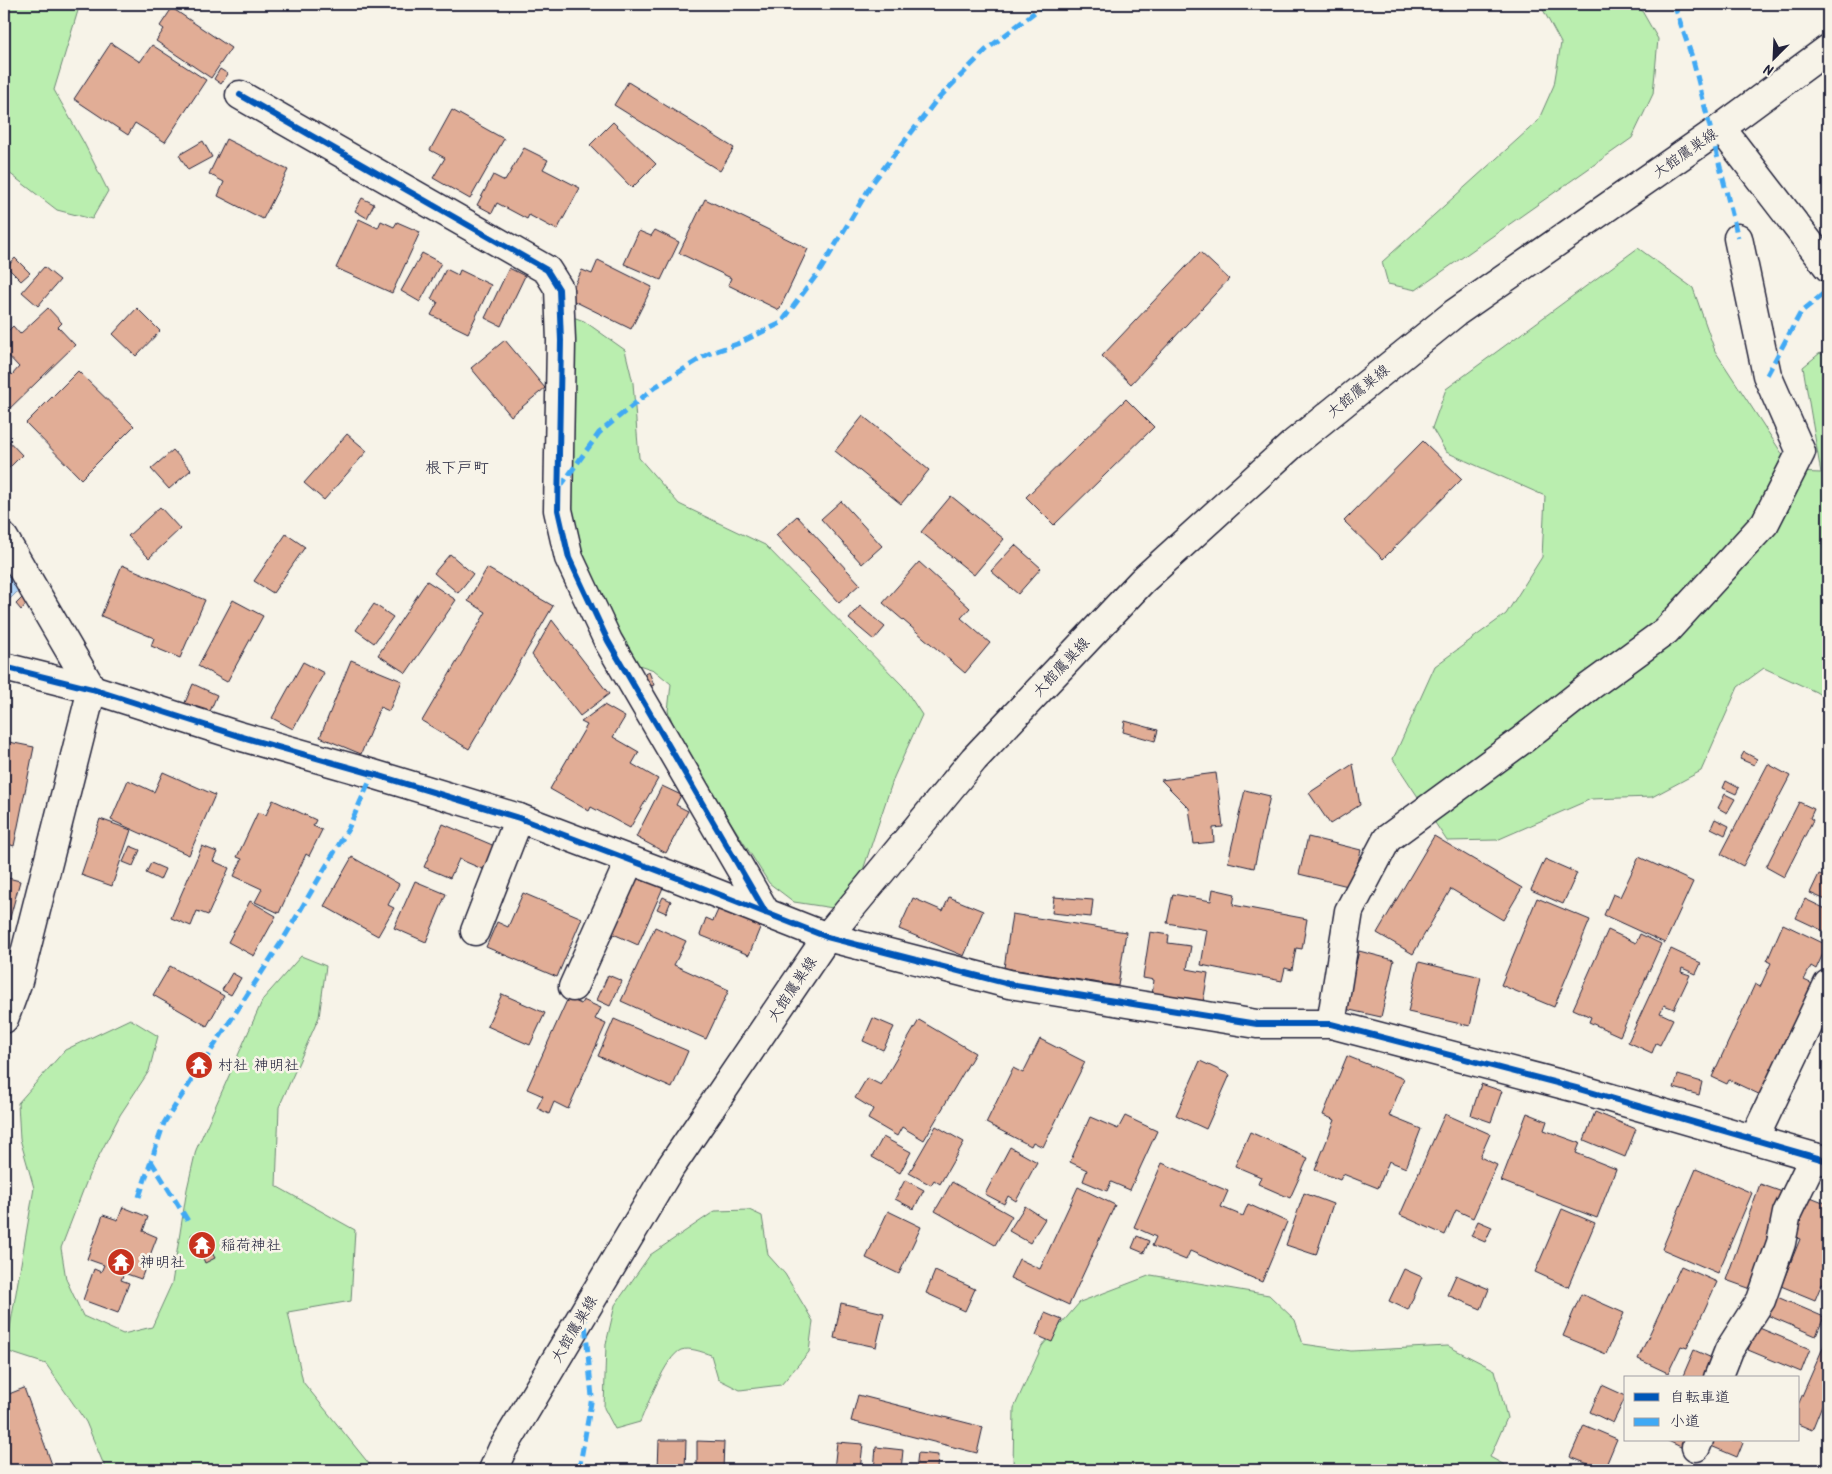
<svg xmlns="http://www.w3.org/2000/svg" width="1832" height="1474" viewBox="0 0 1832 1474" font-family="Kalam,'Klee One',sans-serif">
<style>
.green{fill:#baeeaf;stroke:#6e8875}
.water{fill:#b0d5f9;stroke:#778dad}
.building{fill:#e1ad96;stroke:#22223b}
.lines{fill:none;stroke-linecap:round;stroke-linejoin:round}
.street-casing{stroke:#22223b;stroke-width:31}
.secondary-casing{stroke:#22223b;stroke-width:31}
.street{stroke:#f7f3e8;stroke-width:28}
.secondary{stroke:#f7f3e8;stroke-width:28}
.quiet{stroke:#3fa9f5;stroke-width:5;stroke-dasharray:10 5;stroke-linecap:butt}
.cycleway-casing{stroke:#f7f3e8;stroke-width:9}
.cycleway{stroke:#0057b8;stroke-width:6}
.labels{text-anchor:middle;stroke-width:5;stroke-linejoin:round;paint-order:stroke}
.street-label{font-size:15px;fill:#22223b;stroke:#f7f3e8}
.poi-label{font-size:15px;fill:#22223b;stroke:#f7f3e8;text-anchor:start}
.neighbourhood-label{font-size:16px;fill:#22223b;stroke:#f7f3e8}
</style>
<rect width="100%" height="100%" fill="#f7f3e8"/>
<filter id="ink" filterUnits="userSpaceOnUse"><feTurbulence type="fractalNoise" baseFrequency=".02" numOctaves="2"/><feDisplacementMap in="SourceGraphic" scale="10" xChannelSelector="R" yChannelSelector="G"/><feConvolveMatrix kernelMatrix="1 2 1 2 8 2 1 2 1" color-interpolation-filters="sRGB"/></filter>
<g filter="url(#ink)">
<g class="green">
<path d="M4 4H80L54 90 84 143 108 191 92 219 57 210 4 169Z"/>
<path d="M1540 4H1638L1658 39 1653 94 1632 138 1416 290 1388 284 1382 262 1538 121 1554 85 1561 43Z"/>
<path d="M1638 248 1693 288 1715 351 1794 472 1821 473 1803 367 1820 353 1828 358V700L1816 692 1764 668 1738 687 1701 771 1652 797 1591 799 1497 840 1447 841 1393 759 1435 666 1506 614 1542 557 1545 496 1446 452 1432 428 1446 389Z"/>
<path d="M573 317 584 321 625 350 633 383 639 458 679 504 765 545 903 686 922 715 894 777 863 870 833 908 794 902 769 883 679 740 668 711 671 684 654 670 636 664 578 558 567 503Z"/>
<path d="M301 956 326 966 319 1017 279 1107 276 1186 355 1230 351 1301 288 1312 303 1382 374 1470H106L86 1422 46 1364 6 1351 34 1188 20 1139 18 1103 65 1050 130 1019 158 1036 149 1071 120 1115 89 1175 61 1248 66 1279 83 1316 123 1334 152 1327 172 1283 187 1189 196 1150 263 999Z"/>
<path d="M749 1210 762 1216 768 1255 785 1274 813 1321 809 1352 781 1385 740 1390 718 1379 711 1355C702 1352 690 1347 681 1350 666 1356 647 1406 640 1422L615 1429 604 1408 606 1344 615 1305 650 1255 715 1211Z"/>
<path d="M1151 1275 1269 1295 1295 1320 1303 1344 1351 1351 1448 1346 1495 1370 1507 1418 1490 1457 1510 1468 1525 1470H1013L1014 1408 1042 1346 1080 1302Z"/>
</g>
<path class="water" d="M4 562 21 588 9 600 4 595Z"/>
<g class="building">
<path d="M172 8 231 48 211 78 156 41 164 29 160 26Z"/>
<path d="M111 43 140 62 152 45 206 80 165 142 135 123 128 135 74 99Z"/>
<path d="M220 69 228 74 221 84 214 79Z"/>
<path d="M628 82 734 148 720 171 614 105Z"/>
<path d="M452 110 504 139 470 199 433 178 445 158 430 150Z"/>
<path d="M613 122 656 164 632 188 590 145Z"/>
<path d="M226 139 288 170 263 219 218 196 224 182 209 174Z"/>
<path d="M203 141 212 157 188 170 179 155Z"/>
<path d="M524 148 548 160 543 169 580 188 557 230 529 215 527 219 497 203 492 213 477 205 493 175 505 181Z"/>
<path d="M362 198 374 204 367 218 355 211Z"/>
<path d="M705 199 808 249 779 310 728 285 731 278 679 253Z"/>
<path d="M359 219 378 228 381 221 394 227 397 222 420 232 392 293 336 268Z"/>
<path d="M655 230 679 242 661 280 624 264 639 231 651 236Z"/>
<path d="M1200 252 1229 279 1131 384 1102 356Z"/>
<path d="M422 253 441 263 420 302 401 291Z"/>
<path d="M15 258 30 273 21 281 7 267Z"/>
<path d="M598 260 652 287 631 329 568 298 582 270 592 274Z"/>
<path d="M44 267 60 280 38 306 22 292Z"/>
<path d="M509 268 525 276 501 326 485 318Z"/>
<path d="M446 269 458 275 460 270 491 285 468 333 431 315 438 302 431 299Z"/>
<path d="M48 308 62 323 58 327 75 345 4 414V367L12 375 19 367 4 351V335L13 326 20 334Z"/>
<path d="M137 308 160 331 136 356 113 334Z"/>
<path d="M505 340 545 388 511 416 471 368Z"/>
<path d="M78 371 134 426 81 479 26 423Z"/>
<path d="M1126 399 1154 427 1054 525 1026 497Z"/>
<path d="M863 416 929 470 901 504 835 451Z"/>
<path d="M347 434 367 451 324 500 304 483Z"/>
<path d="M4 436 22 455 4 473Z"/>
<path d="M1423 441 1462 479 1383 559 1344 521Z"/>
<path d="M173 450 191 470 169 489 151 469Z"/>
<path d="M951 496 1004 539 974 575 921 532Z"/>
<path d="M841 501 882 546 862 564 821 519Z"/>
<path d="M160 507 180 529 149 558 128 536Z"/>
<path d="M797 516 860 584 839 603 776 535Z"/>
<path d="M286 534 305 547 273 593 254 581Z"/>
<path d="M1015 545 1041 568 1018 594 991 571Z"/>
<path d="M450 554 473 574 458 593 434 573Z"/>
<path d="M919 562 970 608 961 618 990 643 965 673 883 603Z"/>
<path d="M122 565 205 600 180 658 151 646 154 638 101 616Z"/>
<path d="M487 568 553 606 469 749 422 721 486 612 468 601Z"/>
<path d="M427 581 456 600 406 673 378 655Z"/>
<path d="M25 595 30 600 21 610 16 604Z"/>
<path d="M233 600 263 616 227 682 198 666Z"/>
<path d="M374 604 393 617 374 643 356 630Z"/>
<path d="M860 606 885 627 874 640 849 619Z"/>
<path d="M552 620 609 694 580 716 532 655Z"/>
<path d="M351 660 402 681 389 711 380 707 361 754 320 737Z"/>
<path d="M303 662 324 673 293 729 272 718Z"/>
<path d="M649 672 654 685 643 690 637 677Z"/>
<path d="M193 684 217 695 208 716 184 705Z"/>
<path d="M604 705 625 717 613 737 639 752 632 764 658 779 630 828 591 807 589 811 550 789 587 725 581 722Z"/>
<path d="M1125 721 1158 730 1155 741 1123 732Z"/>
<path d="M4 741 34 747 14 846 8 844 6 852 4 851Z"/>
<path d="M1744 752 1757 759 1754 765 1740 759Z"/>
<path d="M1353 764 1360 805 1330 824 1309 793Z"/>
<path d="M1768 764 1790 776 1743 866 1721 854Z"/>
<path d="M163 772 215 795 189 855 111 820 128 780 154 792Z"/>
<path d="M1216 773 1223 827 1213 828 1214 842 1194 844 1189 808 1161 780Z"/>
<path d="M1726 781 1739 788 1736 794 1723 788Z"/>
<path d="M662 786 681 795 676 805 688 811 666 853 636 837Z"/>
<path d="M1245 790 1270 796 1254 868 1228 862Z"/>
<path d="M1725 794 1735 799 1727 813 1718 808Z"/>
<path d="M273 800 316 820 313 826 322 830 309 856 306 854 279 913 255 902 262 889 234 876 242 859 237 857 258 812 266 815Z"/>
<path d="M1799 802 1814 809 1810 818 1813 820 1784 877 1766 867Z"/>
<path d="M100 819 131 830 112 886 81 875Z"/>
<path d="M1715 819 1729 826 1725 835 1711 828Z"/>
<path d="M443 824 497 847 487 871 459 859 450 878 424 867Z"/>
<path d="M1434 836 1522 888 1503 920 1451 889 1413 954 1377 933Z"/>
<path d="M1308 837 1361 850 1352 887 1299 874Z"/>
<path d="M130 846 140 850 133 866 123 862Z"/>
<path d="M202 846 217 852 213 861 229 868 208 915 197 911 191 926 171 918Z"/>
<path d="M352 857 399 884 388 905 394 908 378 936 324 906Z"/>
<path d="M1639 857 1693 882 1665 943 1604 915 1613 894 1620 897Z"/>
<path d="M1545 859 1577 873 1563 904 1531 890Z"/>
<path d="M151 863 165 869 160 880 146 873Z"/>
<path d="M637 870 665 883 638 945 609 932Z"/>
<path d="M1819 874 1828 878V901L1810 893Z"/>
<path d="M4 877 20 881 4 940Z"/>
<path d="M415 881 446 894 426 942 394 928Z"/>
<path d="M1213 889 1235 894 1233 905 1307 919 1302 949 1296 948 1292 970 1285 968 1282 981 1201 965 1207 930 1167 923 1173 894 1211 901Z"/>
<path d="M523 893 582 918 557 977 486 947 497 922 508 927Z"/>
<path d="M663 897 671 901 666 913 657 909Z"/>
<path d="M949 897 983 911 964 956 899 929 913 898 943 911Z"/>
<path d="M1054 897 1093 900 1091 917 1052 913Z"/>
<path d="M1537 898 1590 920 1554 1007 1501 985Z"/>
<path d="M1805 899 1828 910V933L1796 918Z"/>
<path d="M250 901 276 916 254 956 228 942Z"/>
<path d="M722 901 764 918 749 955 700 935 706 918 713 921Z"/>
<path d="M1012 914 1126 932 1118 986 1004 968Z"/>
<path d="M1783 924 1827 945 1816 969 1811 966 1804 980 1819 987 1765 1097 1729 1080 1727 1084 1712 1077 1755 984 1760 987 1771 963 1767 961Z"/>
<path d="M655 927 686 941 674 965 729 990 706 1039 621 1001Z"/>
<path d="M1608 930 1636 943 1640 934 1661 944 1620 1036 1589 1022 1591 1017 1573 1009Z"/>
<path d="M1150 932 1169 935 1168 943 1191 946 1187 969 1208 973 1203 1003 1152 995 1154 980 1143 978Z"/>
<path d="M1671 949 1701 963 1696 974 1682 968 1681 972 1690 975 1674 1009 1664 1005 1660 1013 1673 1019 1660 1045 1656 1043 1652 1053 1628 1042Z"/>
<path d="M1359 951 1394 960 1381 1017 1345 1009Z"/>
<path d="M1419 962 1481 977 1470 1026 1408 1012Z"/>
<path d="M170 966 224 996 207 1026 153 995Z"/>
<path d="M232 973 241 978 231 995 222 990Z"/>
<path d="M608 975 622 981 610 1006 597 1000Z"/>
<path d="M502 994 545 1013 530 1045 487 1026Z"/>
<path d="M568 998 581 1004 583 1000 601 1008 595 1019 606 1024 568 1109 554 1102 549 1114 537 1108 543 1096 527 1089Z"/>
<path d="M873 1018 894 1027 883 1050 863 1041Z"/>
<path d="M614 1019 688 1051 672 1088 598 1056Z"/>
<path d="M919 1020 975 1053 924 1140 902 1127 897 1136 868 1119 873 1109 855 1098 867 1078 881 1085Z"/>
<path d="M1040 1039 1085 1062 1043 1147 1033 1142 1031 1146 986 1123 1013 1068 1023 1073Z"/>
<path d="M1347 1056 1404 1079 1389 1116 1421 1129 1406 1168 1389 1161 1378 1188 1343 1174 1340 1180 1315 1170 1335 1120 1323 1115Z"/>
<path d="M1200 1061 1230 1075 1206 1129 1176 1115Z"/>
<path d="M1678 1075 1702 1082 1699 1095 1674 1088Z"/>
<path d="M1481 1084 1502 1091 1491 1122 1471 1115Z"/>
<path d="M1595 1112 1636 1129 1625 1157 1584 1140Z"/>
<path d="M1527 1113 1547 1121 1544 1130 1580 1143 1576 1153 1616 1169 1597 1218 1501 1181Z"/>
<path d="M1445 1114 1490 1134 1480 1157 1497 1165 1473 1218 1456 1210 1445 1235 1400 1215Z"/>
<path d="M1125 1116 1157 1131 1130 1190 1111 1182 1107 1191 1083 1181 1087 1170 1070 1162 1090 1117 1118 1129Z"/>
<path d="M936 1126 964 1142 940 1184 934 1180 931 1185 909 1173Z"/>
<path d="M1250 1132 1308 1158 1290 1198 1258 1184 1261 1177 1235 1166Z"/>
<path d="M883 1137 911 1152 900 1173 872 1157Z"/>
<path d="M1010 1147 1037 1162 1016 1201 1008 1196 1004 1204 985 1194Z"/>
<path d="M1162 1163 1228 1191 1221 1207 1243 1216 1248 1204 1287 1222 1262 1282 1190 1251 1186 1260 1152 1246 1156 1237 1134 1227Z"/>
<path d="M1696 1169 1752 1193 1718 1273 1662 1249Z"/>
<path d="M905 1180 924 1190 914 1209 895 1199Z"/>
<path d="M952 1182 1012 1216 995 1245 935 1211Z"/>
<path d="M1760 1184 1788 1194 1754 1290 1726 1280Z"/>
<path d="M1078 1187 1115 1205 1069 1305 1010 1278 1019 1259 1040 1269Z"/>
<path d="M1304 1193 1333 1204 1316 1255 1286 1245Z"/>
<path d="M1803 1194 1828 1204V1285L1822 1283 1815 1300 1781 1286 1800 1239 1787 1234Z"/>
<path d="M1025 1206 1045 1219 1030 1243 1009 1231Z"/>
<path d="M123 1207 148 1217 143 1231 157 1237 141 1279 124 1273 121 1280 129 1283 118 1313 83 1300 94 1269 101 1272 104 1265 87 1259 103 1215 118 1220Z"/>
<path d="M1562 1209 1595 1223 1568 1287 1535 1272Z"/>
<path d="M888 1211 921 1227 899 1274 866 1258Z"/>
<path d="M1478 1221 1492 1227 1485 1242 1471 1236Z"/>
<path d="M201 1230 203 1234 206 1232 215 1249 211 1251 215 1258 205 1263 202 1256 199 1259 189 1241 193 1239 191 1235Z"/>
<path d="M1137 1236 1149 1241 1144 1253 1132 1248Z"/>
<path d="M1681 1266 1717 1282 1687 1348 1681 1346 1668 1373 1638 1359Z"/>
<path d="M1404 1269 1422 1277 1408 1310 1389 1301Z"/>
<path d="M935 1271 975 1289 965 1311 926 1293Z"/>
<path d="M1456 1275 1489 1289 1481 1309 1447 1295Z"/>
<path d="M1581 1294 1624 1313 1606 1354 1563 1336Z"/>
<path d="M1775 1296 1824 1317 1816 1336 1767 1315Z"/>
<path d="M841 1303 884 1313 876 1347 834 1338Z"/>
<path d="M1045 1313 1062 1320 1052 1342 1036 1335Z"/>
<path d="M1757 1327 1810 1349 1801 1372 1748 1350Z"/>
<path d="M1825 1343 1828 1344V1390L1812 1430 1798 1424V1405Z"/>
<path d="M1694 1350 1714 1359 1706 1378H1682Z"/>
<path d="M1602 1385 1626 1396 1613 1423 1590 1412Z"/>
<path d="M24 1388 54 1470H8L5 1464H4V1396Z"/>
<path d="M858 1395 983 1427 977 1453 851 1421Z"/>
<path d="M1584 1425 1617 1439 1604 1470 1570 1457Z"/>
<path d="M659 1440H686L685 1470H658Z"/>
<path d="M1666 1440H1686L1683 1448Z"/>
<path d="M1713 1440H1740L1743 1442 1737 1457 1711 1446Z"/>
<path d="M697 1441 724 1442 723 1470H697Z"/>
<path d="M837 1442 863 1444 860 1470H834Z"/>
<path d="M876 1447 903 1450 901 1470H874Z"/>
<path d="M918 1453 938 1455 937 1470H916Z"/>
</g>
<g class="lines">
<g class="street-casing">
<g id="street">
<path d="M240 95 547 270 559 289 561 341 558 510 569 558 608 641 766 913"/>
<path d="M4 538 92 689 18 981 4 1019"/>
<path d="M4 667 92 689 239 736 373 774 519 818 675 877 827 937 1009 984 1257 1024H1331L1576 1088 1828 1161"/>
<path d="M475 931 519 818"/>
<path d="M573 987 630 860"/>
<path d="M1331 1024 1349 911 1387 839 1522 740 1589 687 1666 631 1765 523 1801 452 1767 375 1738 238"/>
<path d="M1754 1139 1828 984"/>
<path d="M1718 1378 1729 1350 1761 1300 1781 1243 1787 1213 1814 1157"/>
<path d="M1696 1447 1699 1440"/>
</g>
</g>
<g class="secondary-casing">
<g id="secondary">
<path d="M1721 128 1828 267"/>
<path d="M493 1470 502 1450 670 1168 827 937 974 759 1142 581 1293 444 1455 313 1721 128 1828 49"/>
</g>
</g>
<use href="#street" class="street"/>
<use href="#secondary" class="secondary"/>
<g class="quiet">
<path d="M1674 4 1693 60 1738 238"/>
<path d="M1767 375 1801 312 1828 290"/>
<path d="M560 487 599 433 655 387 708 354 737 344 781 323 821 269 873 182 935 102 986 50 1045 4"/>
<path d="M151 1161 188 1221"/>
<path d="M139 1197 164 1123 284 938 348 829 373 774"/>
<path d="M579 1470 592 1397 584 1312"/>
</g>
<g class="cycleway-casing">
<g id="cycleway">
<path d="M240 95 547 270 559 289 561 341 558 510 569 558 608 641 766 913"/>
<path d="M4 667 92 689 239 736 373 774 519 818 675 877 827 937 1009 984 1257 1024H1331L1576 1088 1828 1161"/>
</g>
</g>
<use href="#cycleway" class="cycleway"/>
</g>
</g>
<defs>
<g id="temple-disc" transform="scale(1.4375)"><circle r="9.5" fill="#c8321e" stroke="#f7f3e8"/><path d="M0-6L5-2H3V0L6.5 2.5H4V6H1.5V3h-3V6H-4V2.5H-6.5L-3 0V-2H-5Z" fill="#fff"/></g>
</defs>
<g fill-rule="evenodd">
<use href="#temple-disc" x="199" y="1065"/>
<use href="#temple-disc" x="202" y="1245"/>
<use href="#temple-disc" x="121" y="1262"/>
</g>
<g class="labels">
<g class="street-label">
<text transform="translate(1685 153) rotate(-35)" y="5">大館鷹巣線</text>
<text transform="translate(1358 391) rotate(-39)" y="5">大館鷹巣線</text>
<text transform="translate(1061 667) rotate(-47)" y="5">大館鷹巣線</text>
<text transform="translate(792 989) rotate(-56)" y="5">大館鷹巣線</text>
<text transform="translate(574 1329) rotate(-59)" y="5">大館鷹巣線</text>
</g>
<g class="poi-label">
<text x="218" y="1070">村社 神明社</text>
<text x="221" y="1250">稲荷神社</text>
<text x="140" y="1267">神明社</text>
</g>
<g class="neighbourhood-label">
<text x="457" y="473">根下戸町</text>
</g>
</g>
<rect width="1832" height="1474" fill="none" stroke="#f7f3e8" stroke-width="20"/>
<rect x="10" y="10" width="1812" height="1454" fill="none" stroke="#22223b" stroke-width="2" filter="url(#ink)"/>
<rect x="1624" y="1376" width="175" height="65" fill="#f7f3e8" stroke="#a29fa3"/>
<rect x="1634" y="1393" width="25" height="8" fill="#0057b8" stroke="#a29fa3"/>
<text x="1670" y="1402" font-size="15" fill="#22223b">自転車道</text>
<rect x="1634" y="1418" width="25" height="8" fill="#3fa9f5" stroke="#a29fa3"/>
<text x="1670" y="1426" font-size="15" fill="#22223b">小道</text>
<g transform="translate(1774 58) rotate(204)" stroke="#f7f3e8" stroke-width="4" paint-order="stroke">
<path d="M0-4L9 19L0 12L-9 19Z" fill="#22223b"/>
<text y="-8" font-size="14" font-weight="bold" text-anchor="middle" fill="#22223b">N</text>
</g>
</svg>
